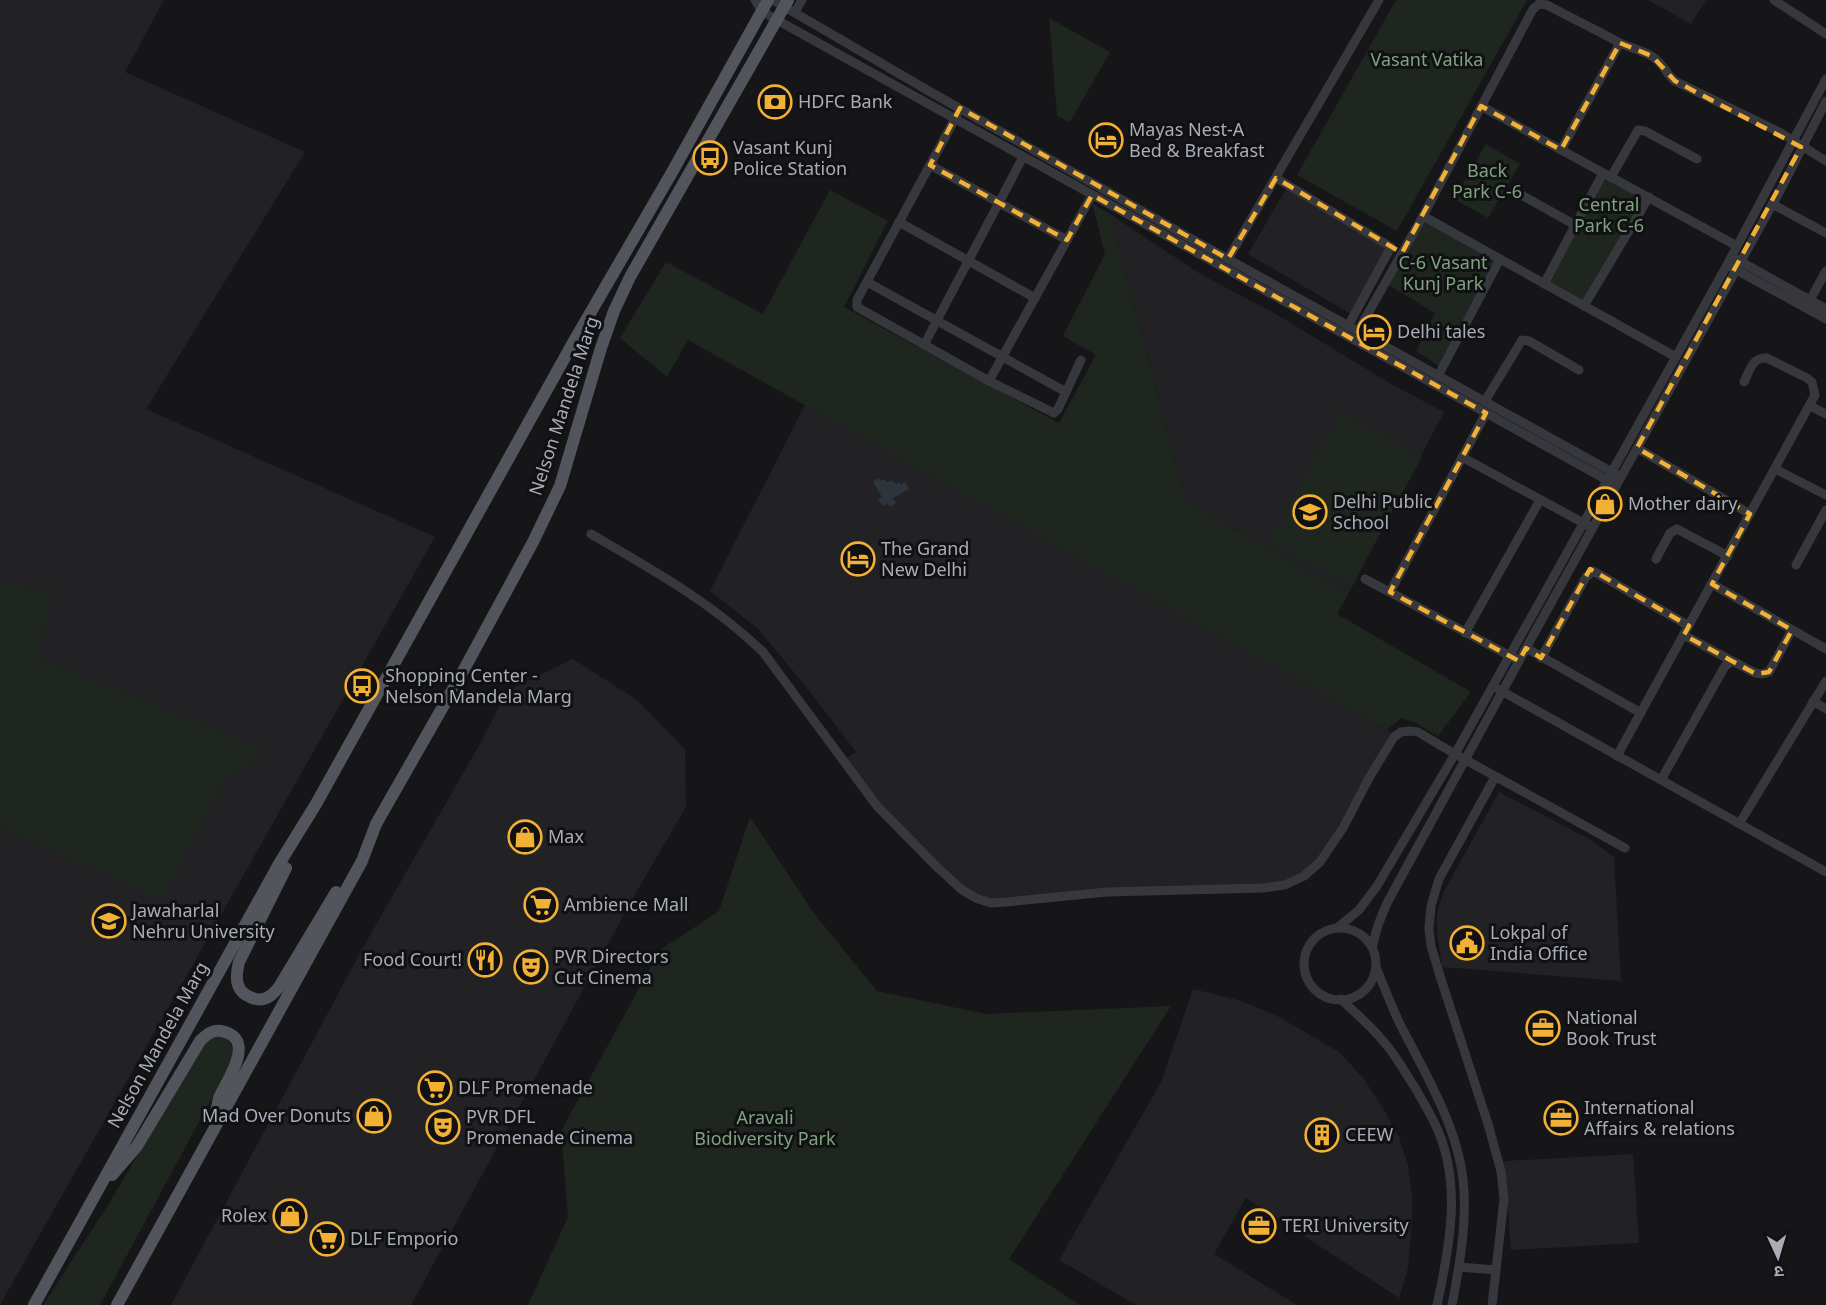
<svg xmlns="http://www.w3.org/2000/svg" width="1826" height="1305" viewBox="0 0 1826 1305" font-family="'Noto Sans','Noto Sans Devanagari',sans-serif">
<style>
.built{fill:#222225}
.green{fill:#1e261f}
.water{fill:#2c353c}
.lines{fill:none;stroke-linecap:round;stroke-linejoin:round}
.minor{stroke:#37383d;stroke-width:9}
.major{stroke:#53555c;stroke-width:12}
.marked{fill:none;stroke:#f2b134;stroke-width:4.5;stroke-dasharray:12 8;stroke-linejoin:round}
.labels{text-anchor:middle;stroke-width:6;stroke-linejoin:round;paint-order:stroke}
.park-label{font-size:18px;fill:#7fa381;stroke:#111113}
.poi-label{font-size:18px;fill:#a8adb8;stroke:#111113;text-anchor:start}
.street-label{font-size:18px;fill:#a8adb8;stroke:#111113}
</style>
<rect width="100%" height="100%" fill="#161618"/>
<g class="built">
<path d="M0 0H164L125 72 305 152 146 409 435 537 0 1305Z"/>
<path d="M1648 0H1706L1691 24Z"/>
<path d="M1286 189 1389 249 1351 314 1248 254Z"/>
<path d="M1110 214 1202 275 1276 314 1391 384 1444 412 1349 593 1186 502Z"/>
<path d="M805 405 1013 520 1394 734 1320 862 1285 885 991 903 950 879 872 799 843 760 856 752 804 684 757 628 710 591Z"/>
<path d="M573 659 637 700 685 749 686 807 637 891 411 1305H171L365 944 481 742 507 691Z"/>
<path d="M1499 792 1591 840 1614 857 1621 981 1442 967 1437 933V913L1443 893Z"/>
<path d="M1193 989 1242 1001 1279 1017 1339 1052 1364 1079 1386 1113 1399 1137 1408 1165 1412 1196V1222L1408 1268 1399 1298 1246 1198 1214 1254 1297 1305H1136L1059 1260 1161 1082Z"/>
<path d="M1633 1154 1639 1243 1511 1250 1504 1161Z"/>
</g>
<g class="green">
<path d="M1396 0H1527L1397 231 1297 175Z"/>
<path d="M1049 18 1110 52 1070 122 1057 116Z"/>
<path d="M1486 144 1520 164 1488 218 1454 199Z"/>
<path d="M1602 177 1645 201 1584 306 1544 284Z"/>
<path d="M830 190 888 221 844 307 1059 423 1096 355 1063 336 1105 254 1092 203 1110 214 1186 502 1349 593 1337 614 1471 692 1438 736 1416 723 1401 718 1387 730 688 340 667 377 620 338 666 262 763 314Z"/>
<path d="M1421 219 1500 259 1442 368 1416 351 1435 313 1385 283Z"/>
<path d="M1340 412 1422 457 1351 586 1269 542Z"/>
<path d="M0 585 53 589 38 658 267 751 227 777 162 900 0 827Z"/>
<path d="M750 817 813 912 877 991 986 1014 1171 1006 1009 1259 1080 1305H528L568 1217 561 1131 660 950 719 911Z"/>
<path d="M215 1036C232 1037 234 1046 232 1061L100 1305H43L110 1202 200 1049 207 1041Z"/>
</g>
<path class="water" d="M879 478 881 481 885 479 886 482 892 481 897 484 899 482 901 485 905 482 909 489 893 498 896 503 890 507 887 503 883 506 878 500 882 497 873 482Z"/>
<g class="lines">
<g class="minor">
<path d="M755 0 762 11 777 20 1616 485"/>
<path d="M773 0 934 94 1199 243 1621 477"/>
<path d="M1774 0 1826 34"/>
<path d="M795 12 802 0"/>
<path d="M1481 106 1737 246"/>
<path d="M957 115 857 300V307L989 381 1054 413 1058 409 1081 360"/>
<path d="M1561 150 1620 43"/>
<path d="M930 165 1067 240"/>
<path d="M1611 177 1638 130 1645 131 1697 159"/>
<path d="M1276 178 1391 247 1348 326"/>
<path d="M1518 193 1575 225"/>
<path d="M1772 204 1826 233"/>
<path d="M1423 216 1676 357"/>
<path d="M899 222 1035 298"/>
<path d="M1228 259 1379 0"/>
<path d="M1736 259 1826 309"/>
<path d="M1731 267 1826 319"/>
<path d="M867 282 1066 392"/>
<path d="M1544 284 1603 173"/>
<path d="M1810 300 1826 271"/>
<path d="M1584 306 1649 197"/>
<path d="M1358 331 1423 216 1533 9 1539 4 1547 5C1571 18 1595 29 1618 42 1629 48 1643 50 1653 57 1663 63 1666 74 1675 81L1781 133 1826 161"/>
<path d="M924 345 1023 157"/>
<path d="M1438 376 1500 259"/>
<path d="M989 381 1092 195"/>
<path d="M1485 401 1522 340 1529 341 1579 370"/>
<path d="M1810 406 1826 414"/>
<path d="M1637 448 1750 514"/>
<path d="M1462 457 1589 526"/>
<path d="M1775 469 1826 495"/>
<path d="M591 534C653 570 711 602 763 652L877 806 937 867 962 890 978 899 991 903 1007 902 1107 892 1262 888 1285 885 1304 876 1320 862 1343 828 1369 778 1394 737 1401 732 1410 731 1418 732 1455 754 1625 848"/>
<path d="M1656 559 1670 533 1677 529 1728 556"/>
<path d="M1796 565 1826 510"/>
<path d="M1365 579 1514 658"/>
<path d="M1712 584 1826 649"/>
<path d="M1390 592 1486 413"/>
<path d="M1465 633 1540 500"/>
<path d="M1684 635 1732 661"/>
<path d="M1526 648 1641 713"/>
<path d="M1541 658 1586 577 1593 571 1689 626"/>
<path d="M1498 689 1826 872"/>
<path d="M1813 701 1826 709"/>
<path d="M1617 756 1815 395 1812 382 1807 378 1767 358C1752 357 1750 370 1744 382"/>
<path d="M1661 780 1725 666 1732 661C1744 665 1756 679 1769 672L1792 630"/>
<path d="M1739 824 1826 681"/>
<path d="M1337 928 1359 910 1377 886 1455 754 1727 265 1826 79"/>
<circle cx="1340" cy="964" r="36"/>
<path d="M1372 947 1378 925 1387 903 1526 648 1781 189 1826 101"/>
<path d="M1376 967C1384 986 1391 1006 1401 1026 1427 1077 1461 1132 1464 1191 1466 1229 1459 1268 1452 1305"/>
<path d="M1341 999C1355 1013 1371 1026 1383 1041 1395 1054 1404 1071 1414 1086 1421 1098 1428 1110 1434 1122 1463 1179 1450 1246 1437 1305"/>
<path d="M1459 1267 1496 1270"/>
<path d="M1492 1305 1504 1199 1501 1171 1488 1124 1440 976 1431 946 1429 929 1431 906 1439 879 1495 777"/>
</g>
<g class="major">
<path d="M286 868 239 962C237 970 235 980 239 987 241 992 245 995 250 997 263 1003 271 997 279 987L336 892"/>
<path d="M112 1175 137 1146 200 1041C207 1034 214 1028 225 1032 256 1041 226 1082 219 1098 217 1106 216 1114 215 1122"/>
<path d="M34 1305 279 864 316 804 574 341 671 174 768 0"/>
<path d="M117 1305 362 861 376 824 461 675 533 542 560 486 601 348 614 311 630 277 788 0"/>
</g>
</g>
<path class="marked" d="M1620 43 1652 56 1675 81 1801 147 1637 448 1750 514 1712 584 1792 630 1769 672 1756 674 1684 635 1689 626 1590 569 1541 658 1526 648 1519 661 1390 592 1486 413 1092 195 1067 240 930 165 960 108 1228 259 1276 178 1402 253 1481 106 1561 150Z"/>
<defs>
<g id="bank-ring" transform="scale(1.725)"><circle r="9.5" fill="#111113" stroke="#f2b134" stroke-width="1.5"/><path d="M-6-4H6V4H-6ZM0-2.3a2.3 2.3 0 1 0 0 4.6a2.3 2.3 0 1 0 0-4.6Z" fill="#f2b134"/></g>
<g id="hotel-ring" transform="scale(1.725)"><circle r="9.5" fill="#111113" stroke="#f2b134" stroke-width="1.5"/><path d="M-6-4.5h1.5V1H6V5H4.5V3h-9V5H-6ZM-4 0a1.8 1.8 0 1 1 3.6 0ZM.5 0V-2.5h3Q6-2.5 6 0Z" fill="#f2b134"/></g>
<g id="bus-ring" transform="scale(1.725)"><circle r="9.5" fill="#111113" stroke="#f2b134" stroke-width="1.5"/><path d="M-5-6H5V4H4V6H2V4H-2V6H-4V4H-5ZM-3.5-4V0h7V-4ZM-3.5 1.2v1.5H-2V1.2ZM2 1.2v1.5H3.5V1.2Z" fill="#f2b134"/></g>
<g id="shop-ring" transform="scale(1.725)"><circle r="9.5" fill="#111113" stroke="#f2b134" stroke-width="1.5"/><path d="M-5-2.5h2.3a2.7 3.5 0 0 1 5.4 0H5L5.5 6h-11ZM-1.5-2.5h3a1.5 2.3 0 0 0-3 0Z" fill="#f2b134"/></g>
<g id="school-ring" transform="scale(1.725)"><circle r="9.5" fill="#111113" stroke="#f2b134" stroke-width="1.5"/><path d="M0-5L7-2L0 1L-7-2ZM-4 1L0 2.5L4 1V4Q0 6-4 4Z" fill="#f2b134"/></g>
<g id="supermarket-ring" transform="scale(1.725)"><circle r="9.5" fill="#111113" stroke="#f2b134" stroke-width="1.5"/><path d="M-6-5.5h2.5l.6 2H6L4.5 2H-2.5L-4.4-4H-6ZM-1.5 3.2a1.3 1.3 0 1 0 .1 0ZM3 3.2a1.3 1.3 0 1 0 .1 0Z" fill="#f2b134"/></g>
<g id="university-ring" transform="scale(1.725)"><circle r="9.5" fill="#111113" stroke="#f2b134" stroke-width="1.5"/><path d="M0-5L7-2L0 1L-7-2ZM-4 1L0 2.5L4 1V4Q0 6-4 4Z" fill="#f2b134"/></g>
<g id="civic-ring" transform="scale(1.725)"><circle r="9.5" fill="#111113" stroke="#f2b134" stroke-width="1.5"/><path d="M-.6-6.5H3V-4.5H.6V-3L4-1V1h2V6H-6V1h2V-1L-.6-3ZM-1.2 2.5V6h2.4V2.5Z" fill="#f2b134"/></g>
<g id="restaurant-ring" transform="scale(1.725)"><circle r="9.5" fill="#111113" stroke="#f2b134" stroke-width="1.5"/><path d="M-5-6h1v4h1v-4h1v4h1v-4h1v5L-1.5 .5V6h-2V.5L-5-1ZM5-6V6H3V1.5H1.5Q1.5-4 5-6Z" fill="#f2b134"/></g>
<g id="theatre-ring" transform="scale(1.725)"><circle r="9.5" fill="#111113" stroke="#f2b134" stroke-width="1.5"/><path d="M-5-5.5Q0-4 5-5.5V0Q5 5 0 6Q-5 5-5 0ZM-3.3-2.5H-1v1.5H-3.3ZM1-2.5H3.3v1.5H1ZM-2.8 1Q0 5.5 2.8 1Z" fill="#f2b134"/></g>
<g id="office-ring" transform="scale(1.725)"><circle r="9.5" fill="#111113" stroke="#f2b134" stroke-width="1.5"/><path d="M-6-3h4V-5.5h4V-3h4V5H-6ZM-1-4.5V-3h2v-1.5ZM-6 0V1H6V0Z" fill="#f2b134"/></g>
<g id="building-ring" transform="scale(1.725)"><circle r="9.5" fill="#111113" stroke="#f2b134" stroke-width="1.5"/><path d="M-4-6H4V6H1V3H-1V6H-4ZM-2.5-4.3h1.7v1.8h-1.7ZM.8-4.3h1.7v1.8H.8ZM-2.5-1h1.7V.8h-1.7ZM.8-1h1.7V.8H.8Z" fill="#f2b134"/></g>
</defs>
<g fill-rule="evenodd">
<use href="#bank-ring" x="775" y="102"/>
<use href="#hotel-ring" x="1106" y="140"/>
<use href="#bus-ring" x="710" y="158"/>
<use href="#hotel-ring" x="1374" y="332"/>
<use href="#shop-ring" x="1605" y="504"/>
<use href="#school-ring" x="1310" y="512"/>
<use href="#hotel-ring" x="858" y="559"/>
<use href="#bus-ring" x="362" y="686"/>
<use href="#shop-ring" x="525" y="837"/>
<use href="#supermarket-ring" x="541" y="905"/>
<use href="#university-ring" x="109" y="921"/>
<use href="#civic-ring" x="1467" y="943"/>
<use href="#restaurant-ring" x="485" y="960"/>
<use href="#theatre-ring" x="531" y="967"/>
<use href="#office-ring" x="1543" y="1028"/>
<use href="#supermarket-ring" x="435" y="1088"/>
<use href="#shop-ring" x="374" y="1116"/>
<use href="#office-ring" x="1561" y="1118"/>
<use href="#theatre-ring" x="443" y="1127"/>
<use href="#building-ring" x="1322" y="1135"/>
<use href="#shop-ring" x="290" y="1216"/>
<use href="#office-ring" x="1259" y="1226"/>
<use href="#supermarket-ring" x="327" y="1239"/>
</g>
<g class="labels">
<g class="park-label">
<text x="1427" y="66">Vasant Vatika</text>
<text x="1487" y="177">Back<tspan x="1487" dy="21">Park C-6</tspan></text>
<text x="1609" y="211">Central<tspan x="1609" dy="21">Park C-6</tspan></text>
<text x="1443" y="269">C-6 Vasant<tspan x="1443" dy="21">Kunj Park</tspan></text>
<text x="765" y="1124">Aravali<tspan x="765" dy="21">Biodiversity Park</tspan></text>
</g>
<g class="poi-label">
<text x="798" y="108">HDFC Bank</text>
<text x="1129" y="136">Mayas Nest-A<tspan x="1129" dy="21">Bed &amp; Breakfast</tspan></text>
<text x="733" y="154">Vasant Kunj<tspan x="733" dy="21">Police Station</tspan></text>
<text x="1397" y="338">Delhi tales</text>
<text x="1333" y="508">Delhi Public<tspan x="1333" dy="21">School</tspan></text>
<text x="1628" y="510">Mother dairy</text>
<text x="881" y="555">The Grand<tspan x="881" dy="21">New Delhi</tspan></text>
<text x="385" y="682">Shopping Center -<tspan x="385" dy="21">Nelson Mandela Marg</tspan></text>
<text x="548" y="843">Max</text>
<text x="564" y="911">Ambience Mall</text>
<text x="132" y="917">Jawaharlal<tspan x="132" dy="21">Nehru University</tspan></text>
<text x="1490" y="939">Lokpal of<tspan x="1490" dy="21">India Office</tspan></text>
<text x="554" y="963">PVR Directors<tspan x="554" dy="21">Cut Cinema</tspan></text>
<text x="462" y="966" text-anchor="end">Food Court!</text>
<text x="1566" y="1024">National<tspan x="1566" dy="21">Book Trust</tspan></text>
<text x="458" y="1094">DLF Promenade</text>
<text x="1584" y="1114">International<tspan x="1584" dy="21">Affairs &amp; relations</tspan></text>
<text x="351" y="1122" text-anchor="end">Mad Over Donuts</text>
<text x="466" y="1123">PVR DFL<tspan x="466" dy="21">Promenade Cinema</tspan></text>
<text x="1345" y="1141">CEEW</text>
<text x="267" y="1222" text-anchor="end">Rolex</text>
<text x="1282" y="1232">TERI University</text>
<text x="350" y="1245">DLF Emporio</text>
</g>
<g class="street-label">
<text transform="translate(564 406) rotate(-72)" y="6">Nelson Mandela Marg</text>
<text transform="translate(158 1045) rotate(-61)" y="6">Nelson Mandela Marg</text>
</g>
</g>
<g transform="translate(1778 1257) rotate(176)" stroke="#111113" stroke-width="4.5" paint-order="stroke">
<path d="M0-4.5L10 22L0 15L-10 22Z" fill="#a8adb8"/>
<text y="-9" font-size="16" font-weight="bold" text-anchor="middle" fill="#a8adb8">उ</text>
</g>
</svg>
